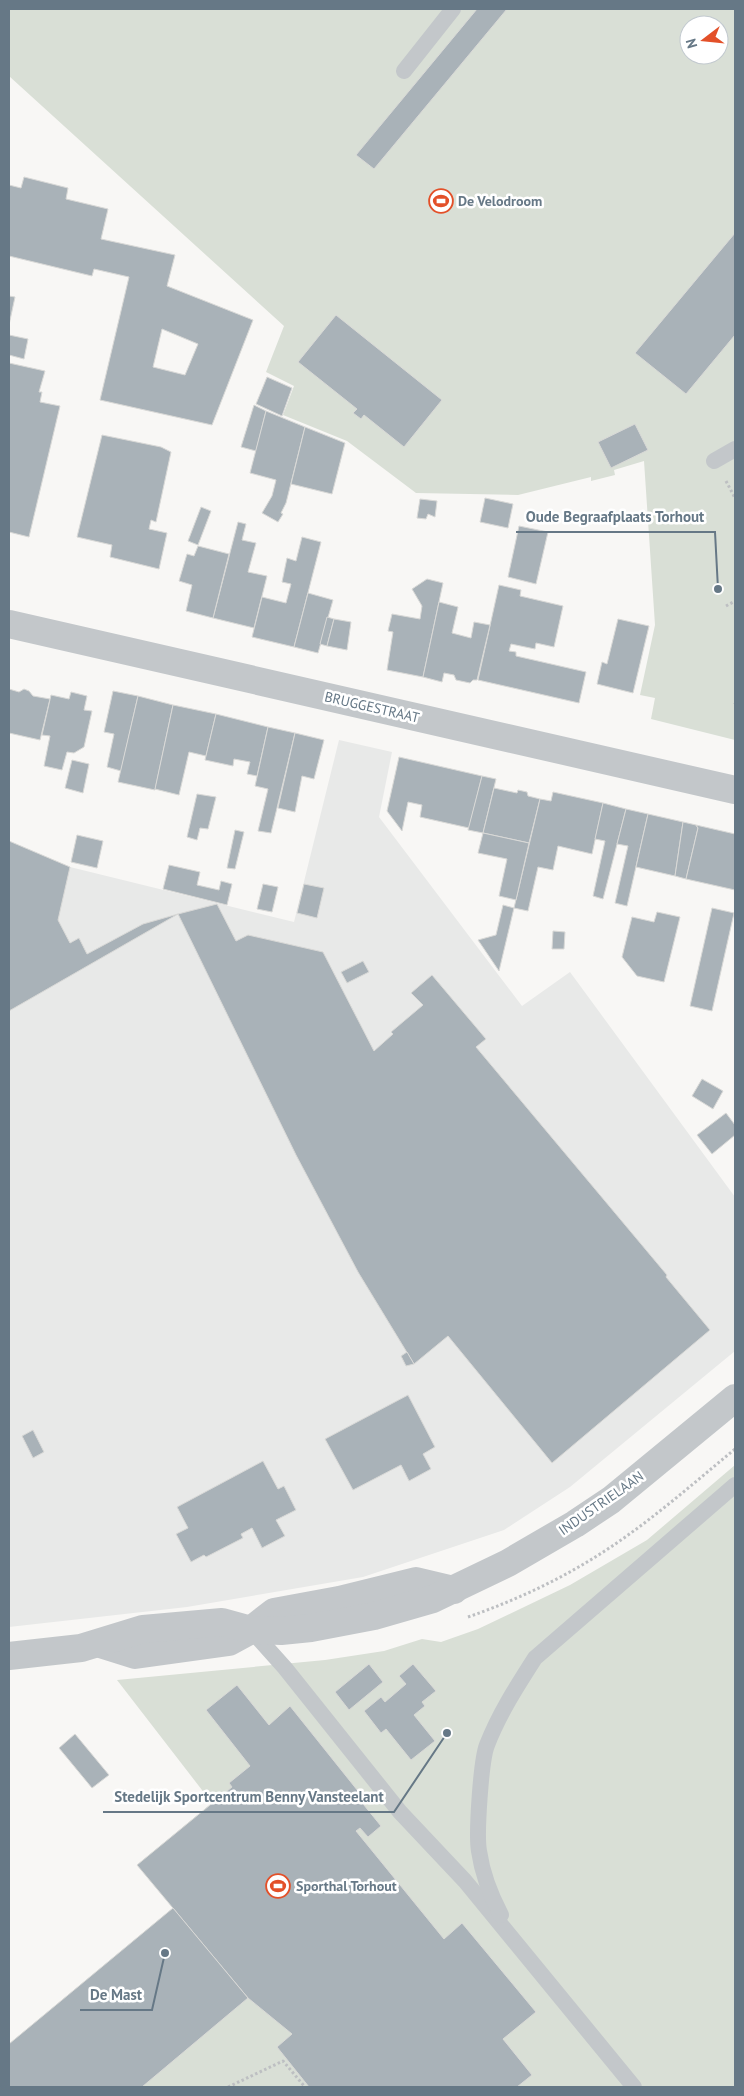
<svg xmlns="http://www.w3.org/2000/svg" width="744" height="2096" viewBox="0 0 744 2096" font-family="'PT Sans',sans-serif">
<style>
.built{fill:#e8e9e8}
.green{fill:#d9dfd6;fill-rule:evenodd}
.building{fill:#a9b2b8;stroke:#d9d9d7;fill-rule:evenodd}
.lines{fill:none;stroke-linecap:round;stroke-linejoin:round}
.path{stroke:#bdbfc2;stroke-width:3;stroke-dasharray:2.5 2.5;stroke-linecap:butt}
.service{stroke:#c3c7ca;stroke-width:16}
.minor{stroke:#c3c7ca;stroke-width:28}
.tertiary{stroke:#c3c7ca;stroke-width:28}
.labels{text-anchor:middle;stroke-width:5;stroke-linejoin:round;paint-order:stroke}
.poi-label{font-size:14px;font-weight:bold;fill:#667886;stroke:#fff;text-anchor:start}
.street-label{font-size:14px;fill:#667886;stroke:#fff}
.leader{fill:none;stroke:#667886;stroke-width:2}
.callout-dot{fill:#667886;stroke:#fff;stroke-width:2}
.callout-label{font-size:15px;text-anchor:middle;font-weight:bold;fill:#667886;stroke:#fff;stroke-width:5;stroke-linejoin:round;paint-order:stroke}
</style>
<rect width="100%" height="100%" fill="#f8f7f5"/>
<path class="built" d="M339 740 392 752 379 817 522 1006 570 972 735 1197V1351L570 1487 504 1530 363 1577 187 1607 9 1627V841L70 867 294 922Z"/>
<g class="green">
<path d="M9 9H735V740L651 719 655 698 640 695 655 625 644 461 614 470 615 475 591 481V477L518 495 416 493 347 441 283 415 294 386 266 372 284 326 9 76ZM689 25H719V55H689Z"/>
<path d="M735 1465V2087H9V2044L173 1908 137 1865 212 1803 117 1680 325 1660 384 1651 422 1639 441 1642 478 1629 570 1585 647 1540Z"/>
</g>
<g class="building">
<path d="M477 9H507L374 169 356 155Z"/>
<path d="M24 177 68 188 66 199 108 209 101 239 175 255 167 286 253 320 212 425 100 400 129 277 94 269 92 276 9 256V185L21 188ZM162 329 198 344 185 375 153 367Z"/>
<path d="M735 233V335L686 394 635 353Z"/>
<path d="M9 296 15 297 9 325Z"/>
<path d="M336 315 442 400 404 447 364 415 361 419 353 413 357 409 298 362Z"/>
<path d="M9 335 28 339 24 359 9 355Z"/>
<path d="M9 363 45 371 39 392H42L40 402 60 406 29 537 9 532Z"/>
<path d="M267 377 292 388 282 416 256 404Z"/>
<path d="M254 405 266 411 256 451 241 447Z"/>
<path d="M266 411 305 427 286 503 281 513 283 514 278 522 262 513 272 496 276 480 250 473Z"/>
<path d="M635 424 648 450 611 468 598 442Z"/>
<path d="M305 427 345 443 332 494 291 484Z"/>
<path d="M102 435 161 447 171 452 156 522 151 520 149 529 167 533 159 569 110 557 112 545 77 537Z"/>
<path d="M485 498 513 504 508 528 480 522Z"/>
<path d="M420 499 437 501 435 517 428 514 426 519 417 518Z"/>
<path d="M201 507 211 511 198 545 188 541Z"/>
<path d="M238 522 246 524 242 540 256 543 248 572 267 576 254 628 213 618Z"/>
<path d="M519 526 548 532 536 584 508 577Z"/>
<path d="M302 537 321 542 294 647 252 637 262 597 286 603 291 584 282 582 287 558 296 561Z"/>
<path d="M198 546 229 554 213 618 186 611 192 585 179 581 187 554 194 556Z"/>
<path d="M427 579 443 583 423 677 387 670 393 632 388 631 392 614 420 619 422 606 412 589Z"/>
<path d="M499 585 521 590 520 596 563 606 554 647 536 643 535 649 511 644 509 651 516 652V656L586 672 579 703 478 680Z"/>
<path d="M308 593 333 600 318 653 294 647Z"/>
<path d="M439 602 458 607 452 633 471 638 474 622 490 625 477 680H473L470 683 456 680 454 675 444 673 442 682 423 677Z"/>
<path d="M327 617 334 619 327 646 320 644Z"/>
<path d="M334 619 351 622 347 650 327 646Z"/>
<path d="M618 619 649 626 633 693 597 684 602 662 607 664Z"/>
<path d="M9 689 19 692 24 689 29 691 33 696 50 699 40 740 9 733Z"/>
<path d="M113 691 138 696 121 771 107 767 114 734 104 732Z"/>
<path d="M71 692 87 696 84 710 92 711 84 747 74 753 67 752 62 770 44 766 50 736 42 735 51 695 69 699Z"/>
<path d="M138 696 173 705 155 790 118 782Z"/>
<path d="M173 705 216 714 206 756 189 752 179 795 155 789Z"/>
<path d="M216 714 268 727 257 776 247 774 250 762 234 759 233 766 205 760Z"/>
<path d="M268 727 295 733 271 833 258 831 268 789 255 786Z"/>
<path d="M295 733 324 740 314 779 302 776 295 812 278 808Z"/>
<path d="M399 757 482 776 469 828 420 817 422 805 408 802 402 831 387 811Z"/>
<path d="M72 760 89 764 83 793 65 788Z"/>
<path d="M482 776 496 779 483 833 468 830Z"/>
<path d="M494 788 517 793 518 790 527 792 528 796 540 799 529 843 483 833Z"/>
<path d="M553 792 603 803 592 854 558 846 553 870 538 867 528 911 514 908 540 799 551 801Z"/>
<path d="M197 794 216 797 208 829 200 828 197 840 187 837Z"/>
<path d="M603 803 626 809 603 899 593 896 605 841 595 839Z"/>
<path d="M626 809 648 814 627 906 615 903 628 846 617 844Z"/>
<path d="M648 814 683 822 675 876 636 867Z"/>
<path d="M683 822 696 825 698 828 686 879 675 876Z"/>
<path d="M696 825 735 834V890L686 879 698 828Z"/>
<path d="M235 830 244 832 235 869 227 868Z"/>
<path d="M483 833 529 843 516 900 499 896 507 859 478 853Z"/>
<path d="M77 835 103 841 97 868 71 862Z"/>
<path d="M9 841 70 867 58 920 70 943 79 938 87 954 143 924 178 914 9 1011Z"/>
<path d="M169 865 200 872 197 885 219 890 221 881 232 884 227 905 163 889Z"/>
<path d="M263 884 278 887 272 912 257 909Z"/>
<path d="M304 884 324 888 317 918 297 913Z"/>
<path d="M217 904 236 941 248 935 323 952 374 1051 393 1034 391 1032 423 1005 411 993 432 975 486 1039 476 1047 667 1275 666 1277 710 1330 552 1463 448 1336 414 1364 358 1272 296 1155 178 914Z"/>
<path d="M503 905 514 908 499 971 478 940 496 935Z"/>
<path d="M712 908 734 913 712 1011 690 1006Z"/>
<path d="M657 912 680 917 664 982 637 976 622 957 632 917 654 922Z"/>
<path d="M553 931 565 932 564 949H552Z"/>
<path d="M363 961 369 972 347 983 341 972Z"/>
<path d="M702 1079 723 1091 713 1109 692 1096Z"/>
<path d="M726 1113 735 1125V1135L712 1154 697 1135Z"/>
<path d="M407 1352 414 1364 406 1366 401 1356Z"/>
<path d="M408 1395 435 1447 423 1454 431 1469 409 1481 401 1465 353 1490 325 1439Z"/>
<path d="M33 1430 44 1452 33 1458 22 1436Z"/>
<path d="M263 1461 278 1489 284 1486 296 1510 276 1520 285 1536 262 1548 252 1528 241 1534 243 1538 206 1557 204 1555 191 1562 176 1534 188 1528 177 1507Z"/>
<path d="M369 1664 383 1682 349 1710 335 1692Z"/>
<path d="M413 1664 436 1691 422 1702 425 1706 414 1715 435 1741 411 1760 386 1729 381 1733 364 1711 381 1697 385 1702 406 1684 399 1676Z"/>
<path d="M237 1685 269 1725 290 1706 358 1791 355 1794 381 1826 368 1837 360 1828 356 1831 444 1939 462 1923 536 2012 503 2039 532 2075 517 2087H309L277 2047 292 2034 248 1998 137 1865 232 1787 229 1783 250 1766 206 1710Z"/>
<path d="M75 1734 109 1775 92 1788 59 1748Z"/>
<path d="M173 1908 248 1998 142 2087H9V2044Z"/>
</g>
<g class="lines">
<g class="path">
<path d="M726 481 735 498"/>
<path d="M726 606 735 601"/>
<path d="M735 704V703"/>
<path d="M468 1617C511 1602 553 1583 592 1559 643 1528 689 1487 735 1449"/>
<path d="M228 2087 283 2061 305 2087"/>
</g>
<g class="service">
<path d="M404 71 453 9"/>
<path d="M714 461 735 449"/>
<path d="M251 1630 285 1668 400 1812 465 1881 634 2087"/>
<path d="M501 1915C491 1896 482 1872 479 1851 476 1834 481 1760 487 1745 499 1714 517 1686 535 1658L735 1485"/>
</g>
<g class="minor">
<path d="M100 1644 135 1655 229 1642 251 1630 274 1612 339 1600 416 1581 454 1590"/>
<path d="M9 1656 81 1648 143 1629 222 1622 251 1630 281 1631 311 1628 374 1616 433 1599 508 1563 575 1524 611 1500 735 1398"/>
</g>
<path class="tertiary" d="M9 624 735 790"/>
</g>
<defs>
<g id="stadium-ring" transform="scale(1.25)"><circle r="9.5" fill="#fff" stroke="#e35029" stroke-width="1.5"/><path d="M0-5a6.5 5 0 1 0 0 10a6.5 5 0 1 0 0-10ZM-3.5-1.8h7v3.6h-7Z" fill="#e35029"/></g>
</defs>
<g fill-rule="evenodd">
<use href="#stadium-ring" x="441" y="201"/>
<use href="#stadium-ring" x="278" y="1886"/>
</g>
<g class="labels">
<g class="poi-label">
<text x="458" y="206">De Velodroom</text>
<text x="296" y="1891">Sporthal Torhout</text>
</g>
<g class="street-label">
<text transform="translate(372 707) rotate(13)" y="5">BRUGGESTRAAT</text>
<text transform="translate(601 1503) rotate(-35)" y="5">INDUSTRIELAAN</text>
</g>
</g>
<path class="leader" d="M718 589L715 532H516M447 1733L394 1812H103M165 1953L152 2010H80"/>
<g class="callout-dot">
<circle cx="718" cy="589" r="5"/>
<circle cx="447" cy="1733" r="5"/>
<circle cx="165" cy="1953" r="5"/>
</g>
<g class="callout-label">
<text x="615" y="522">Oude Begraafplaats Torhout</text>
<text x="249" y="1802">Stedelijk Sportcentrum Benny Vansteelant</text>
<text x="116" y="2000">De Mast</text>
</g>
<rect width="744" height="2096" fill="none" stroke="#667886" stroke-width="20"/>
<g transform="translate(704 40) rotate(254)"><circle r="24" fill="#ffffff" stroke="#c2c9cf"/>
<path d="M0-4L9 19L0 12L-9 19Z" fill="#e35029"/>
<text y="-8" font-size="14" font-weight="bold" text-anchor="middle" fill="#667886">N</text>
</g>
</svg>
